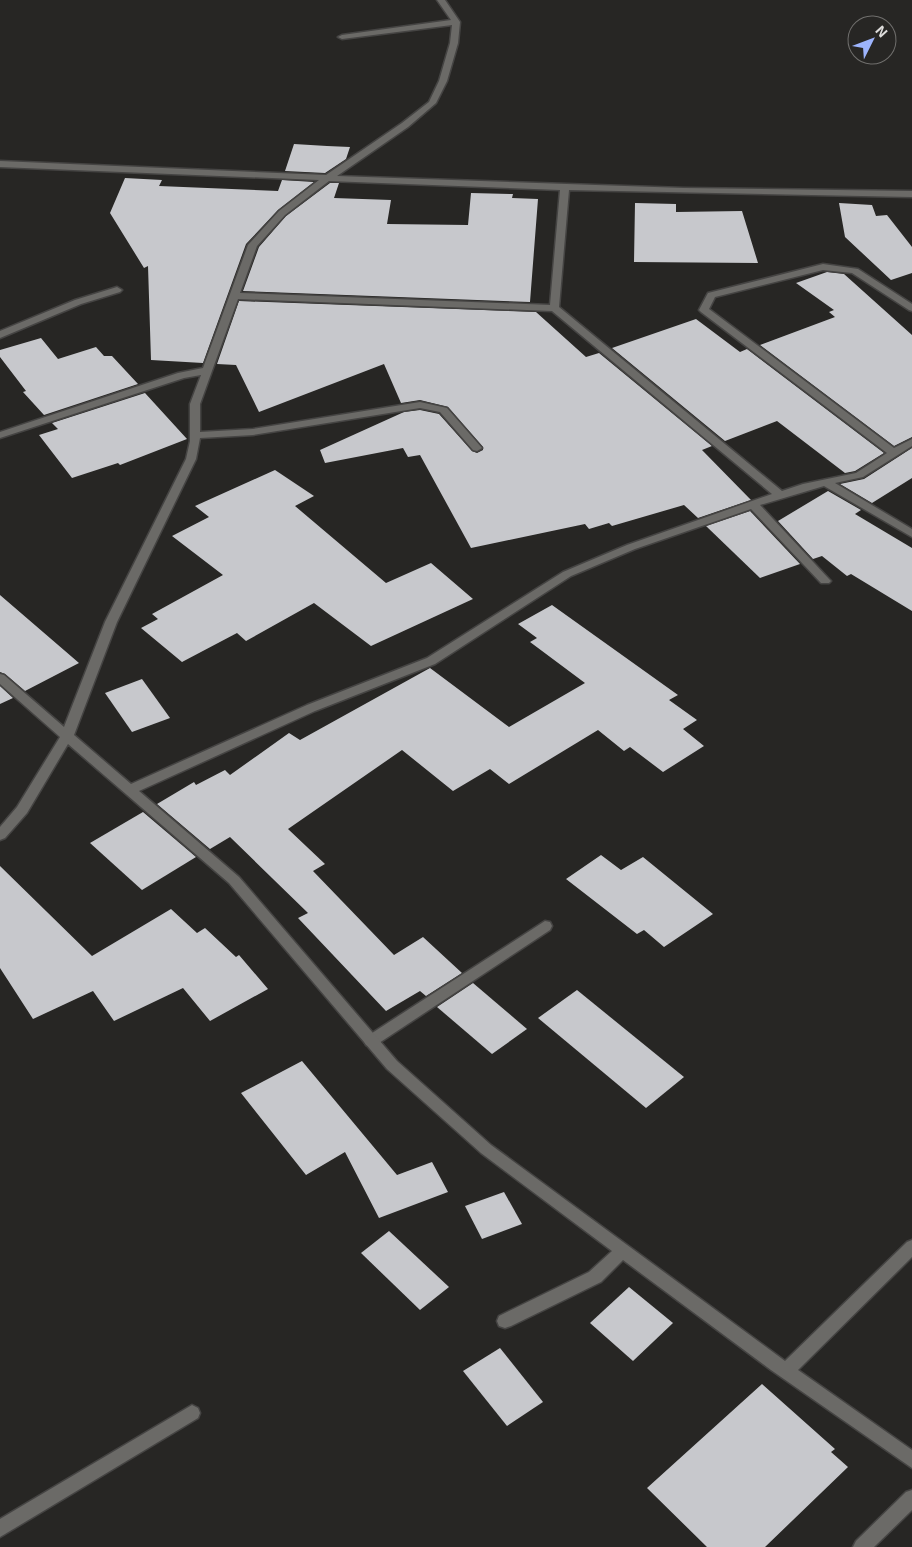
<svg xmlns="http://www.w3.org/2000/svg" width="912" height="1547" viewBox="0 0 912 1547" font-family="'Exo 2',sans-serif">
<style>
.building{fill:#c7c8cc}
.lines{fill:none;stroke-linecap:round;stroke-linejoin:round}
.service-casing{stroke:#454443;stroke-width:3}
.minor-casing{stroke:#454443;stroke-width:3}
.service{fill:#6b6a67;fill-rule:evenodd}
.minor{fill:#6b6a67;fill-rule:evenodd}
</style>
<rect width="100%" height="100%" fill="#272624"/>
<g class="building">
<path d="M294 144 327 146 350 147 346 159 325 173 285 171Z"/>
<path d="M125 178 162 180 159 186 278 191 282 180 314 182 278 210 246 244 203 363 151 360 148 266 144 268 110 213Z"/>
<path d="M330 183H339L334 198 391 200 387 224 468 225 471 193 513 194 512 198 538 199 530 302 243 291 259 247 286 216Z"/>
<path d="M635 203 676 204V212L742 211 758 263 634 262Z"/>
<path d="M839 203 872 205 876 216 887 215 912 247V273L891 280 845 237Z"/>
<path d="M827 272 844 274 912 335V437L894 446 760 345 835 317 829 312 834 310 796 283Z"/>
<path d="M239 301 536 312 586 357 599 353 712 446 702 450 751 500 698 518 684 505 612 526 609 523 589 529 585 524 471 548 420 455 408 457 403 448 325 463 320 450 404 412 420 410 439 414 472 451 477 453 483 450V447L448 407 420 400 401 403 384 364 259 412 236 365 217 364Z"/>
<path d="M696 319 740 352 747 349 884 453 855 471 845 473 777 421 725 441 612 348Z"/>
<path d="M41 338 58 359 96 347 104 356H112L138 384 44 415 23 392 26 391 0 357V350Z"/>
<path d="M145 393 187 439 120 465 118 463 72 478 39 435 58 429 52 423Z"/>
<path d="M912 448V478L872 503 840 484 864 479Z"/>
<path d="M275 470 314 496 295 506 386 583 431 563 473 599 371 646 314 603 246 641 237 633 182 662 141 628 158 619 152 614 223 575 172 536 209 517 195 506Z"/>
<path d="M828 491 861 510 855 514 912 548V611L851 574 847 576 822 556 813 559 778 521Z"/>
<path d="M750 511 800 564 760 578 706 526Z"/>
<path d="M0 595 79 663 25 691 5 674 0 672Z"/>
<path d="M552 605 678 695 669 700 697 720 683 729 704 746 663 772 630 747 624 751 598 730 509 784 490 769 453 791 402 750 288 829 325 864 313 871 394 955 423 937 462 973 426 996 420 991 386 1011 298 918 308 913 230 837 210 849 157 804 194 782 196 785 225 770 230 775 289 733 300 740 430 668 509 727 585 683 530 642 537 638 518 624Z"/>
<path d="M142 679 170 718 132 732 105 693Z"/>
<path d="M0 686 13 698 0 704Z"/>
<path d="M143 812 196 857 142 890 90 843Z"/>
<path d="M601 855 621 870 643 857 713 914 664 947 644 930 637 934 566 879Z"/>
<path d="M0 866 92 956 171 909 197 933 205 928 236 957 239 955 268 989 210 1021 183 988 114 1021 93 991 33 1019 0 968Z"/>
<path d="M473 983 527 1029 492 1054 437 1007Z"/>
<path d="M577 990 684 1077 646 1108 538 1018Z"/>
<path d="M302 1061 397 1175 432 1162 448 1192 379 1218 345 1152 306 1175 241 1093Z"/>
<path d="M504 1192 522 1224 482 1239 465 1206Z"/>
<path d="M389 1231 449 1287 420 1310 361 1253Z"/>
<path d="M629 1287 673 1323 633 1361 590 1323Z"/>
<path d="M500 1348 543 1402 507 1426 463 1371Z"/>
<path d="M762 1384 835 1449 831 1452 848 1467 765 1547H707L647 1488Z"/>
</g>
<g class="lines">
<g class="service-casing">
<path id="service" d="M545 921 550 922 552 926 550 930 376 1045 371 1047 366 1045 364 1041 366 1037Z"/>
</g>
<g class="minor-casing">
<g id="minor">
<path d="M437 0H445L460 22 458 43 447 81 436 103 408 127 337 176 684 188 912 191V197L569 190 559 307 782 491 803 484 856 473 887 453 701 312 699 310 708 293 823 264 858 269 912 304V311L909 310 852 273 823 270 715 297 709 309 894 448 912 439V446L863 477 835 483 912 529V537L824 486 760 505 829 579 831 581 829 583H821L751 509 635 549 571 576 435 664 315 711 139 791 239 877 397 1061 491 1145 785 1361 907 1242 912 1240V1257L798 1370 912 1450V1468L771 1370 623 1260 601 1282 511 1326 505 1328 499 1326 497 1321 499 1316 589 1272 612 1251 481 1153 387 1069 229 883 68 744 27 813 5 838 0 840V827L17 807 60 737 0 684V674L4 675 64 727 105 622 186 459 190 441V404L201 375 184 378 0 438V432L178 373 203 368 248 245 279 211 319 180 0 167V161L326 175 402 123 429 102 439 81 450 43 452 25 342 39 338 37 342 35 451 20ZM329 181 560 190 550 305 240 293 257 246 285 215ZM238 299 552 311 772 494 627 545 563 572 427 658 307 705 131 784 74 735 117 622 196 459 200 438 253 435 420 408 440 412 473 450 477 451 482 448 447 408 420 402 253 429 200 432V404Z"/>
<path d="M117 287 122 290 120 292 81 304 0 338V331L75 300Z"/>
<path d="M192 1405 198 1408 200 1413 198 1418 0 1537V1519Z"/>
<path d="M912 1490V1510L874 1547H853L856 1541 906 1492Z"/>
</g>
</g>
<use href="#service" class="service"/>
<use href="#minor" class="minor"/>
</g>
<g transform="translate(872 40) rotate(48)"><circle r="24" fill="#272624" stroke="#706f6d"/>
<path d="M0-4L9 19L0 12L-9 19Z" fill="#9db4fd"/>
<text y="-8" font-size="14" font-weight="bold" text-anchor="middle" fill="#dddcdb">N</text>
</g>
</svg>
